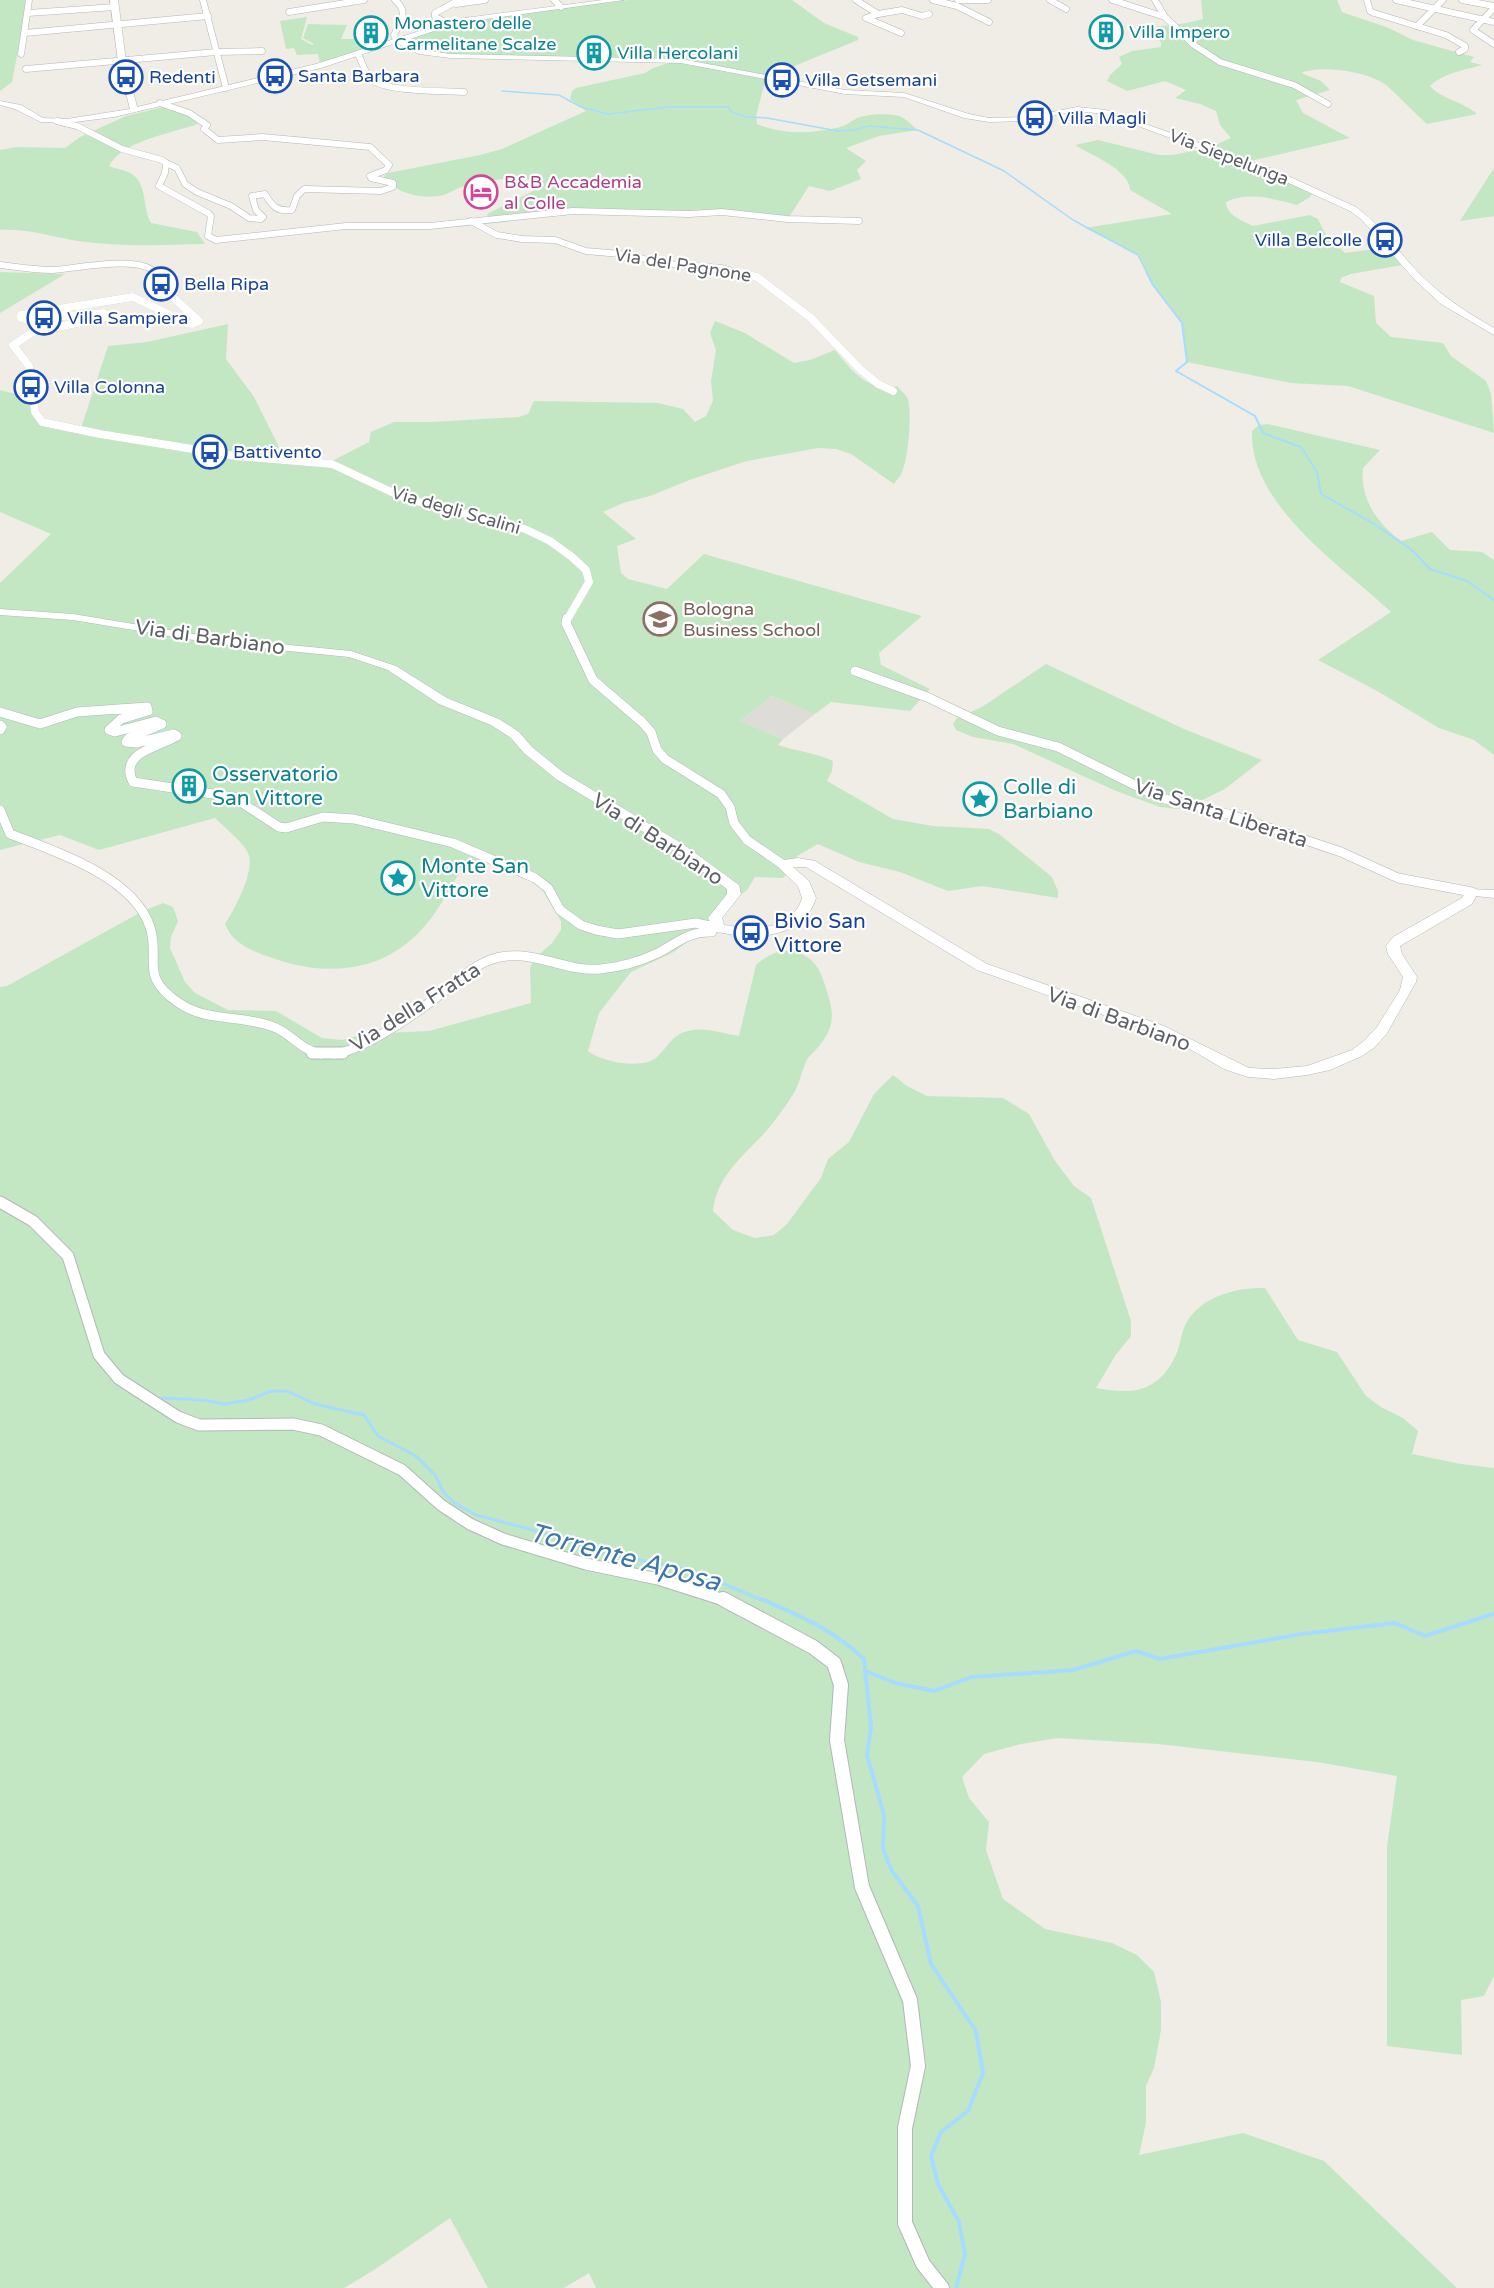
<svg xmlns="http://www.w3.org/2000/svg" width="1494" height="2288" viewBox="0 0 1494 2288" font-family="'Varela Round',sans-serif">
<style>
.industrial{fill:#dedcd7}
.green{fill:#c3e7c2}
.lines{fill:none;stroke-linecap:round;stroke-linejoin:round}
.stream-far3{stroke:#a6dcff;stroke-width:1.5}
.stream-far2{stroke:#a6dcff;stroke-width:2}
.stream-far1{stroke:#a6dcff;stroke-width:3}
.stream{stroke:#a6dcff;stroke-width:4}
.street-far4-casing{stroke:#b3b6ba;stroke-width:7}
.street-far3-casing{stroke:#b3b6ba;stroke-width:8}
.street-far2-casing{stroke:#b3b6ba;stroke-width:10}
.street-far1-casing{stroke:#b3b6ba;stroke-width:13}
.street-casing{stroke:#b3b6ba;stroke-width:16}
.secondary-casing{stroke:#b4b8bd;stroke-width:1}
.street-far4{stroke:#fff;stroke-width:6}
.street-far3{stroke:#fff;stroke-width:8}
.street-far2{stroke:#fff;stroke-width:9}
.street-far1{stroke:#fff;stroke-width:11}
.street{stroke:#fff;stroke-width:14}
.secondary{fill:#fff;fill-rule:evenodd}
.labels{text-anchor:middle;stroke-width:4.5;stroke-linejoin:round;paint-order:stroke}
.far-culture-label{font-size:18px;fill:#0d838f;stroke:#fff;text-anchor:start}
.far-transit-label{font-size:18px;fill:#164399;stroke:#fff;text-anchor:start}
.far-street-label{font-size:18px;fill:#5d6166;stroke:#fff}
.far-hotel-label{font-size:18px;fill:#b23c85;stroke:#fff;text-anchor:start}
.far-education-label{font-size:18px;fill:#785e54;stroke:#fff;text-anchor:start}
.street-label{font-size:21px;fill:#5d6166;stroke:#fff}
.culture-label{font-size:21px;fill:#0d838f;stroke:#fff;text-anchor:start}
.transit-label{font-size:21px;fill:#164399;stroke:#fff;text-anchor:start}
.near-water-label{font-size:27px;font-style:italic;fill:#3e78a9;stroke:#fff}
</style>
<rect width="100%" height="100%" fill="#efede5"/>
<path class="industrial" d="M772 696 815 714 783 739 740 721Z"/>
<g class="green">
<path d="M0 0H25V13L12 82 0 91Z"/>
<path d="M628 0H792L824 23 858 37V40L770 76 693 61 443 54 418 50 402 40 460 21Z"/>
<path d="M1201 0H1337L1342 12 1389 28 1413 40 1474 57 1470 62 1482 65C1465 70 1443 73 1430 86 1441 99 1464 102 1477 114L1427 124C1413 112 1400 97 1386 85 1370 72 1320 64 1301 73L1321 81 1330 90 1296 100 1303 113 1350 138 1246 162 1314 191 1310 197 1297 205C1275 199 1248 191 1226 202 1226 215 1243 221 1253 226L1310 215 1318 219 1326 235 1345 253 1367 250 1390 251 1402 265 1351 274 1341 278 1340 282 1374 296 1376 323 1391 337 1443 343 1451 356 1486 381 1491 394 1494 433 1348 386 1291 383 1187 362 1182 323 1153 285 1138 255 1085 228 1172 214 1130 190C1130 170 1091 155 1075 145L1098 140 1159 155H1173L1211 147 1231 138 1220 125 1216 111 1200 104 1175 98 1186 90 1165 81 1127 91 1107 81 1110 75 1122 64 1119 57 1132 51 1161 47V42L1140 26C1160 27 1183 25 1203 19Z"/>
<path d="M307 17 301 39 312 45 314 44 303 38 308 24 347 25 341 39H364L374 45H349L373 46 320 64 318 54 297 55 294 48 286 49 280 21Z"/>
<path d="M672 62 766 78 756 116 757 124C783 135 812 134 840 127 847 125 851 121 857 118 868 114 888 113 899 116 906 118 912 126 918 130L879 136 846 148 866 161 857 170 861 179 830 191 809 186 786 222 727 215 573 211 489 221 487 214 537 189 526 177 518 176C501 179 483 182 466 186 458 187 452 192 444 195 425 200 394 194 384 176L388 173 480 155 502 149 586 111 570 99 572 91 576 88 645 73 653 68Z"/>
<path d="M163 107 187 115 198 124C172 133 122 141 109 166 116 169 126 170 132 174 148 185 142 208 151 223L197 232 205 244C162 245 120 247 78 241 52 237 27 228 0 230V150L16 147 65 148 80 137 126 116Z"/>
<path d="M1494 168V216L1460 221Z"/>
<path d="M0 272 65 274 0 313Z"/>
<path d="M715 321 745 333 794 363 810 360 835 350C850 369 870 394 897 386 900 390 905 394 907 397 913 411 908 459 902 472 901 476 896 480 894 484L851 454 836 449 818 448 747 461 692 479 650 496 623 503 603 512 636 539 617 546 621 573 628 579 667 589 704 554 922 616 879 653 881 665 930 689 910 711 831 702 815 714 772 696 740 721 783 739 778 745C796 751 816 753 833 761L832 771 827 781 893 819 933 826 989 829 999 834 1052 877 1058 891V898L982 886 948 891 900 872 859 862 818 844 797 856 796 863 783 878 755 877 747 890 727 905 708 927 672 953 631 972 599 1013 588 1051C601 1062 644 1070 657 1057 670 1045 672 1033 693 1030 707 1028 725 1034 739 1036L756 965C767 955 783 947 797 952 814 958 820 969 825 985 833 1010 837 1023 820 1045 817 1049 812 1053 808 1058 801 1070 800 1085 792 1096 785 1107 776 1119 768 1129 745 1155 717 1174 713 1211L733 1230 755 1238 774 1235 787 1224 821 1178 828 1159 849 1142 874 1094 893 1075 907 1086 927 1096 1003 1098 1029 1114 1055 1161 1074 1186 1091 1198 1131 1321V1336L1115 1356 1096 1388C1131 1394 1155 1394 1174 1359 1181 1347 1180 1332 1188 1320 1203 1296 1238 1287 1265 1288L1298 1340 1337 1352 1366 1396 1381 1407 1403 1418 1418 1431 1412 1454 1461 1464 1494 1468V1976L1484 1996 1461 2000 1462 2055 1387 2046V1847L1397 1776 1317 1762 1158 1744 1058 1738 1021 1744 984 1754 962 1777 969 1798 989 1822 986 1850 1003 1899 1045 1929 1112 1943 1137 1955 1154 1972 1161 2002V2030L1154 2068 1146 2086V2123L1139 2155 1243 2133 1324 2161 1457 2288H596L589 2273 564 2288H488L450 2218 374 2270 344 2288H0V987L7 986 143 911 163 903 173 907 178 921 171 937 170 948 185 982 195 993 228 1010 276 1011 322 1038 342 1040 364 1034 429 1031 531 1003 530 968 535 958 552 943 561 930V921L538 883 489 860 464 866C453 882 444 901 432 917 393 970 335 979 275 959 255 952 233 945 225 924 235 909 256 869 248 853 244 843 224 827 215 818L99 850 60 835 0 850V583L51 534 0 512V390L34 399 36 418 80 431 108 346 147 342 228 324 226 359 254 397 278 445 281 460 328 463 369 442 371 432 394 422H431L519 417 528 414 534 401 658 403 683 409 695 422 706 416 713 401 711 381 716 350 710 333Z"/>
<path d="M1268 424 1380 450 1363 468C1360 499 1377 523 1401 541L1432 532 1450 550 1482 552 1494 560V755L1474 740 1439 728 1379 692 1318 660 1391 612C1342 566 1249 505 1252 431L1259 425Z"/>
<path d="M1046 664 1184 729 1262 760 1225 789 1192 805 1178 809 1160 807 1116 791 1013 744 973 737 956 730 953 724 957 718 982 707Z"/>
</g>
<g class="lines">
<path class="stream-far3" d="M502 91 559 95 581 107 608 114 668 107H728L732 112 746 117 767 118 838 131 855 130 868 126 918 130 1004 171 1073 220 1138 255 1148 275"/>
<path class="stream-far2" d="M1147 273 1153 285 1182 323 1187 362 1176 371 1255 416 1263 433 1301 447 1317 472 1321 494 1376 525 1412 550 1430 569 1467 581 1494 600"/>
<path class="stream-far1" d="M162 1398 204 1400 224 1404 249 1400 271 1391H287L315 1404 364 1415 378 1436 416 1456 435 1475 444 1493 456 1504 476 1515 540 1532 602 1553 691 1570 764 1601"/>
<g class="stream">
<path d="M761 1599C800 1616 832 1629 864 1659L871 1727 867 1755 884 1815 883 1849 892 1871 918 1906 931 1964 976 2031 983 2073 968 2111 941 2132 931 2156 938 2184 959 2222 965 2254 956 2288"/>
<path d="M868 1672 895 1683 934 1691 971 1677 1073 1670 1136 1651 1160 1659 1302 1634 1395 1623 1425 1636 1493 1614"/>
</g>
<g class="street-far4-casing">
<g id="street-far4">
<path d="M203 0 226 88"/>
<path d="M395 0C409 12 401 21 394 35L396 40"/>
<path d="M554 0 561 7"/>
<path d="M856 0 878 14 866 18 901 33"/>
<path d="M933 0 957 6 989 22"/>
<path d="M958 0H988"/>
<path d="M1050 0 1066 9"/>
<path d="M1112 0 1165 17 1194 45 1220 62 1294 85 1328 104"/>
<path d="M1155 0 1165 17"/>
<path d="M1367 0 1370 11 1374 13 1446 35 1465 46V49L1459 52"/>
<path d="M1396 0 1494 22"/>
<path d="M1462 0 1494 6"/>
<path d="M456 4 485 0"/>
<path d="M1494 8 1473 30 1494 44"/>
<path d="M289 12 364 0"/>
<path d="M28 13 115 7"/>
<path d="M878 14 902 10 922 16 929 14"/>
<path d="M447 23 435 17V13L459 0"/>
<path d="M1417 26 1443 0"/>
<path d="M25 33 208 16"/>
<path d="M21 54 29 0"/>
<path d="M358 54C362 61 365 74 371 79 383 92 445 91 464 92"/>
<path d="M26 69 216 52 262 51"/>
<path d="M160 103 189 113 207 125 204 129 218 140 263 137 370 147 389 165 386 170 370 176 371 178 393 183V187L381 191 304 189 297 196 292 210C277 212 272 206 265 194L252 196 256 210 263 217 261 219 249 218 231 206 197 192 185 184 177 168 166 163"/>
<path d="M57 121 77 126 122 149 162 160 166 163 165 173 159 186 208 213 211 216 208 236 216 240 346 226H430L573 211 689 214 722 212 787 219 859 221"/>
<path d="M471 221 497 235 522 239 555 240 586 251 632 255 656 263 721 268 748 275"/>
<path d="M0 265C17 267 35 270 52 270 75 269 144 253 157 275"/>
</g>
</g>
<g class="street-far3-casing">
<g id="street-far3">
<path d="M156 273 166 291 199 321 192 324 187 323 133 297 21 315V318L25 319 104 313 107 317 33 332 13 345 29 366 35 412 42 422 100 434 236 456 332 464 404 498 525 529 550 541 572 557 586 570 589 582 567 620"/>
<path d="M742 273 757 277 811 318 860 369 878 384 893 391"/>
</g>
</g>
<g class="street-far2-casing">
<g id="street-far2">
<path d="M567 618 566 623 593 680 642 722 651 732 657 750 665 759 721 794 730 807 734 823 747 840 782 864"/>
<path d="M855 671 927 697 998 731 1058 747 1161 798 1228 814 1341 852 1398 878 1472 892"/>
<path d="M0 712 40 724 77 712 147 707 148 711 121 719 109 730 115 732 156 721 162 724 129 738 126 742 136 743 174 734 177 736C160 747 118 752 133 782L233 797 279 827 286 828 323 817 354 819 453 843 535 878 548 888 560 910 581 925 596 930 618 934 696 923 719 928"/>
<path d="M0 725 2 727 0 730"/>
<path d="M0 810 10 834C55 851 134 877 150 927 161 961 138 975 179 1003 206 1022 241 1015 271 1026 291 1032 301 1051 321 1054"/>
<path d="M334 1054C362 1051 415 1014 437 997 453 985 467 970 485 962 526 943 561 973 601 969 620 967 641 961 658 953 677 943 689 931 712 932"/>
</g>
</g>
<g class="street-far1-casing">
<g id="street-far1">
<path d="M312 1053H343"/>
<path d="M0 1202 33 1221 68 1256 99 1355 119 1379 178 1417 199 1425 293 1424 321 1430 402 1470 441 1505 470 1524 503 1539 586 1564 658 1579 727 1601"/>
</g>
</g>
<g class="street-casing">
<path id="street" d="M723 1599 813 1647 834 1663 841 1685 837 1740 862 1887 910 2000 918 2066 905 2128V2223L923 2264 942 2288"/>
</g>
<g class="secondary-casing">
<g id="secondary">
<path d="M110 0H118L126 61 137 107 316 64 457 19 603 0H624L458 23 404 41 424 50 450 54 681 59 845 90 904 93 969 114 989 118 1027 117 1077 107 1106 110 1275 170 1356 207C1382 226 1400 255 1423 277 1444 298 1468 313 1494 328V335L1441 304 1415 280 1361 219 1350 211 1269 174 1105 114 1077 111 1027 121 989 122 964 118 904 97 845 94 681 63 450 58 419 54 396 43 321 68 114 117 67 123 41 122 15 109 0 105V101L21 105 43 118 67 119 130 109 118 61Z"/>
<path d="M0 609 73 614 218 638 351 651 396 666 447 698 499 719 519 732 532 747 564 773 683 844 739 885 741 894 722 918 724 925C752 930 792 932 802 898L798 886 775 864 777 861 798 858 815 861 987 964 1164 1026 1249 1068 1274 1069 1307 1066 1352 1050 1365 1040 1377 1027 1400 990 1403 977 1388 954 1386 946 1393 937 1462 898 1467 889 1494 890V898L1476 896 1472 904 1400 946 1402 954 1417 977 1416 982 1387 1033 1375 1047 1362 1056 1330 1070 1307 1075 1274 1079 1248 1077 1224 1069 1188 1048 1154 1033 977 970 806 867H793L809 881 816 898C803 941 749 940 714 931L708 918 727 894V889L673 850 556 779 524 753 511 738 491 725 439 704 388 670 349 657 218 644 73 620 0 615Z"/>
</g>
</g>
<use href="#street-far4" class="street-far4"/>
<use href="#street-far3" class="street-far3"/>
<use href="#street-far2" class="street-far2"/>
<use href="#street-far1" class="street-far1"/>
<use href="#street" class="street"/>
<use href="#secondary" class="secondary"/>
</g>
<defs>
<g id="building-ring" transform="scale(1.725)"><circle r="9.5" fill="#fff" stroke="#0f9aa8" stroke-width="1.5"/><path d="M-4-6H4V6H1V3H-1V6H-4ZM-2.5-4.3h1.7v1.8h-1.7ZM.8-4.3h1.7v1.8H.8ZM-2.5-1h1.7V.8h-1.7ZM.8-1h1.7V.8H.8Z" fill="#0f9aa8"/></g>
<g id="bus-ring" transform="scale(1.725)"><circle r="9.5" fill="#fff" stroke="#1a4fb4" stroke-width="1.5"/><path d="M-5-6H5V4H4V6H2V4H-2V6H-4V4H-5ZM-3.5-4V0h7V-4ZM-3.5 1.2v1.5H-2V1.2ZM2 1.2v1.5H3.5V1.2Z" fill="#1a4fb4"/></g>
<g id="hotel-ring" transform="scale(1.725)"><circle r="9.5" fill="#fff" stroke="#d1479c" stroke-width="1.5"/><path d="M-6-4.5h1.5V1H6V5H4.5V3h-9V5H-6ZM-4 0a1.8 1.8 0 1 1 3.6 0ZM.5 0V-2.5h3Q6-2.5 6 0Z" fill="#d1479c"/></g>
<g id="university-ring" transform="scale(1.725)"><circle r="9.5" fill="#fff" stroke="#8d6e63" stroke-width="1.5"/><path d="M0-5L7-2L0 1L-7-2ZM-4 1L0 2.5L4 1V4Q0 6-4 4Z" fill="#8d6e63"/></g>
<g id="sight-ring" transform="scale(1.725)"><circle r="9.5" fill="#fff" stroke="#0f9aa8" stroke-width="1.5"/><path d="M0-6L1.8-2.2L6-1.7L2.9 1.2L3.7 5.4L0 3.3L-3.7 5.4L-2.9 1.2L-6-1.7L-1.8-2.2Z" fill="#0f9aa8"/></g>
</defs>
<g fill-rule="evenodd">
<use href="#building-ring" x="1106" y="32"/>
<use href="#building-ring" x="371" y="33"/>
<use href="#building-ring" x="594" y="53"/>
<use href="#bus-ring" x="275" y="76"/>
<use href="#bus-ring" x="126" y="77"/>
<use href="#bus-ring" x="782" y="80"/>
<use href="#bus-ring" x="1035" y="118"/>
<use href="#hotel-ring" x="481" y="192"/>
<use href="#bus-ring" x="1385" y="240"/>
<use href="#bus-ring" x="161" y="284"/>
<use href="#bus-ring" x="44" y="318"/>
<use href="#bus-ring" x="31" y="387"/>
<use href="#bus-ring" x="210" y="452"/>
<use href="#university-ring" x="660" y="619"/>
<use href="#building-ring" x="189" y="786"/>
<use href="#sight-ring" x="980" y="799"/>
<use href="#sight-ring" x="398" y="878"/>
<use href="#bus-ring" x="751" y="933"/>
</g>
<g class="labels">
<g class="far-culture-label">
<text x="394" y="29">Monastero delle<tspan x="394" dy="21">Carmelitane Scalze</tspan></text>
<text x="1129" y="38">Villa Impero</text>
<text x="617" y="59">Villa Hercolani</text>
</g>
<g class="far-transit-label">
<text x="298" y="82">Santa Barbara</text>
<text x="149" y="83">Redenti</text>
<text x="805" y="86">Villa Getsemani</text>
<text x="1058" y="124">Villa Magli</text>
<text x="1362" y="246" text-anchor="end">Villa Belcolle</text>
<text x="184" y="290">Bella Ripa</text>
<text x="67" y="324">Villa Sampiera</text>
<text x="54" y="393">Villa Colonna</text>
<text x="233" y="458">Battivento</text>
</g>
<g class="far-street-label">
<text transform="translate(1229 157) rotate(21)" y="6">Via Siepelunga</text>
<text transform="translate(683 265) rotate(9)" y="6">Via del Pagnone</text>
<text transform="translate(456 510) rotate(16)" y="6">Via degli Scalini</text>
</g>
<g class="far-hotel-label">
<text x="504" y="188">B&amp;B Accademia<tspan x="504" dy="21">al Colle</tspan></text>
</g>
<g class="far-education-label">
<text x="683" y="615">Bologna<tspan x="683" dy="21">Business School</tspan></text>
</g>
<g class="street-label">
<text transform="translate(210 637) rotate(8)" y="7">Via di Barbiano</text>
<text transform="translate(1221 813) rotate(18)" y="7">Via Santa Liberata</text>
<text transform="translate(658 839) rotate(33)" y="7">Via di Barbiano</text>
<text transform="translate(415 1007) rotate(-32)" y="7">Via della Fratta</text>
<text transform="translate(1119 1019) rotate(20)" y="7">Via di Barbiano</text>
</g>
<g class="culture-label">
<text x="212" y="781">Osservatorio<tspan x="212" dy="24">San Vittore</tspan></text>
<text x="1003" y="794">Colle di<tspan x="1003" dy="24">Barbiano</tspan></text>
<text x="421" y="873">Monte San<tspan x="421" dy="24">Vittore</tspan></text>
</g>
<g class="transit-label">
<text x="774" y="928">Bivio San<tspan x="774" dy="24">Vittore</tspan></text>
</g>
<g class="near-water-label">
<text transform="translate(625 1557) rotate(15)" y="9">Torrente Aposa</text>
</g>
</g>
</svg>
